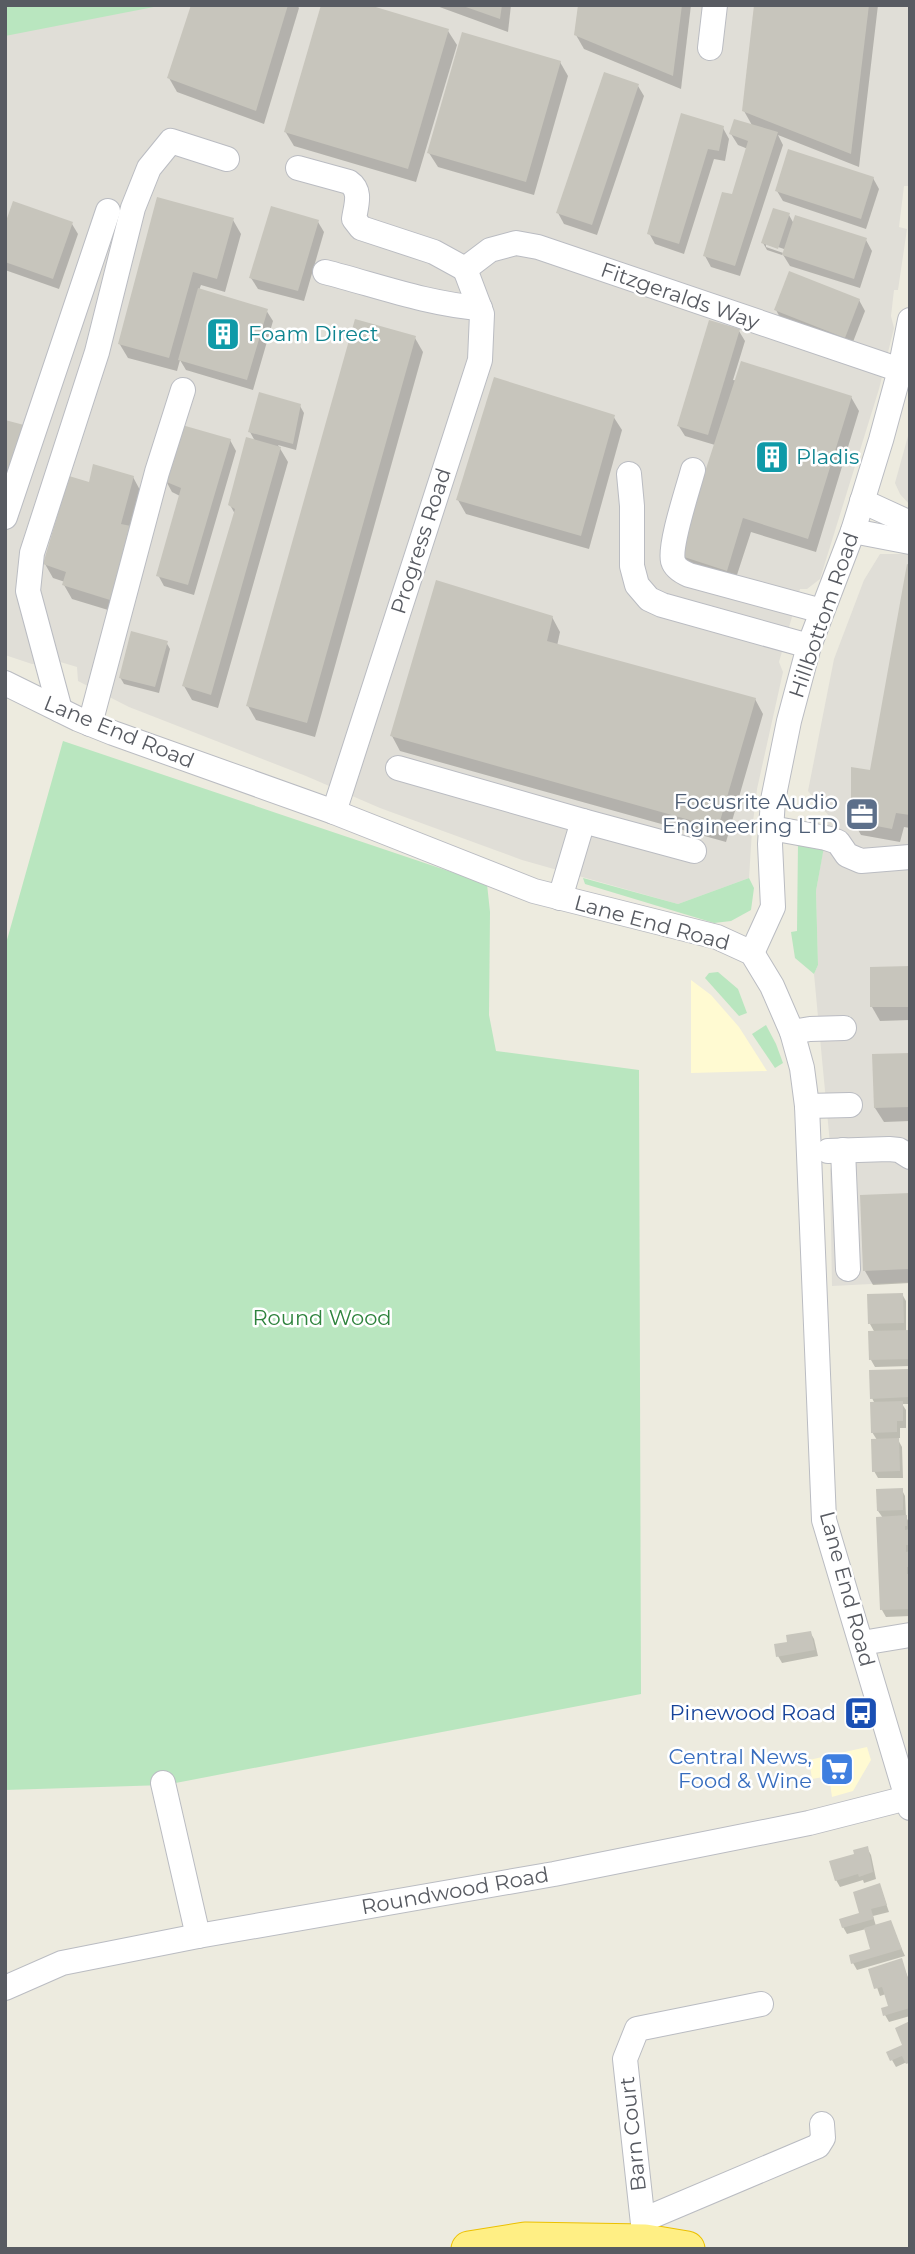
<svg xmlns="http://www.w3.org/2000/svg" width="915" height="2254" viewBox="0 0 915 2254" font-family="Montserrat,sans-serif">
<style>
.commercial{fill:#fffad2}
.industrial{fill:#e0ded7}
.green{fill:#b9e6bf}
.shadow{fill:#0003;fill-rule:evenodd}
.building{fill:#c7c5bc}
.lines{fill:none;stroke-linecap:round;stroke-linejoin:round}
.minor-casing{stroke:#babcc2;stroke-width:26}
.highway-casing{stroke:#ecc000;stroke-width:37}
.minor{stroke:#fff;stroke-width:24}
.highway{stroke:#ffef84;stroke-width:35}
.labels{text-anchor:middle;stroke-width:5;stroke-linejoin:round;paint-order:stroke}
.street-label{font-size:21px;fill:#585b62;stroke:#fff}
.culture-label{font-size:21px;fill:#0d838f;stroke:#fff;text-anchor:start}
.service-label{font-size:21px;fill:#4e5e75;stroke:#fff;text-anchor:end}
.park-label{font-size:21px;fill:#2e833d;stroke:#fff}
.transit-label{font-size:21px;fill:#164399;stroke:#fff;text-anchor:end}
.shop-label{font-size:21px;fill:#366cbe;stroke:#fff;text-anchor:end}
</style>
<rect width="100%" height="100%" fill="#edebdf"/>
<g class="commercial">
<path d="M691 980 711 995 739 1027 767 1071 691 1073Z"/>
<path d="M867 1747 871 1760 853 1791 832 1797 829 1776 812 1779 809 1760Z"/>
</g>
<g class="industrial">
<path d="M10 5H910V186H904L899 227 907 229 898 290H894L891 316 894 328 879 389 820 579 807 589H800L779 662 783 672 757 789 752 830 749 878 678 904 522 860 380 808 306 776 129 707 78 681 77 667 57 661 32 664 5 655V36Z"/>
<path d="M910 429V505L900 494 895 483Z"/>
<path d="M880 554H910V1282L832 1286 830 1170 832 1165 814 974 818 965 816 891 829 816 808 791 834 659 864 580Z"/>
</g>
<g class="green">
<path d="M5 5H164L5 36Z"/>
<path d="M63 741 487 884 490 912 489 1015 496 1051 639 1070 641 1694 165 1785 5 1790V947Z"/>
<path d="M798 843 824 847 816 891 818 965 814 974 795 958 791 932 797 931Z"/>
<path d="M583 878 678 904 749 878 754 888 751 910 731 921 714 923 585 884Z"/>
<path d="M718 972 738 989 747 1013 739 1016 705 978 709 973Z"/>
<path d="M766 1025 776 1044 783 1063 775 1068 752 1034Z"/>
</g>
<g class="shadow">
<path d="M193 5H297L299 8 264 124 177 92 169 78Z"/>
<path d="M434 5H511L508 32Z"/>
<path d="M580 5H691L681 89 584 49 576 35Z"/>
<path d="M755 5H878L859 167 778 135 783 145 740 276 711 267 705 256 733 196 748 149 738 145 731 134 753 127 744 111Z"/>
<path d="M448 31 457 45 416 182 294 146 285 131Z"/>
<path d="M560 62 568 76 534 195 438 167 429 153Z"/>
<path d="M638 86 644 96 597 235 564 224 558 213Z"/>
<path d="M682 115 723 128 729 139 725 161 714 159 684 254 655 244 649 233Z"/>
<path d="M873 178 879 189 866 229 783 201 777 191Z"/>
<path d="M789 215 794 224 866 240 872 251 860 288 790 266 782 253V255L767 250 763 243ZM766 243 787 250 786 254 766 247Z"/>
<path d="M233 220 241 234 225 292 201 285 199 290 266 310 273 321 253 390 186 370 180 360 177 371 128 358 119 343Z"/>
<path d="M318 222 324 232 304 301 258 289 251 278Z"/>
<path d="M72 224 78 234 59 289 5 270V229Z"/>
<path d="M859 300 865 311 851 347 782 321 776 310Z"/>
<path d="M739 331 745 341 733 380 851 397 859 411 816 552 751 532 734 584 688 569 680 555 715 445 685 436 678 425Z"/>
<path d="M415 338 423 352 315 737 256 720 248 706Z"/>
<path d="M300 406 304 413 296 450 278 445 288 462 218 708 192 700 184 686 235 514 230 505 255 441 250 432Z"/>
<path d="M613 416 622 430 589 549 466 514 458 500Z"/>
<path d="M230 440 236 451 194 595 164 586 158 575 180 496 172 492 166 481Z"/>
<path d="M133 477 141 492 118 613 72 599 64 585 65 582 53 578 45 564 90 484Z"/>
<path d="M910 567V828L904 827 900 842 861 835 853 821 871 772Z"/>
<path d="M552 617 560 632 557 646 755 699 763 714 726 842 400 751 392 736Z"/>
<path d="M166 642 170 649 159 693 124 684 120 677Z"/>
<path d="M910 968V1020L880 1021 872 1007Z"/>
<path d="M910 1054V1121L884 1122 875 1108Z"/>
<path d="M910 1195V1283L873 1285 865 1271Z"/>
<path d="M902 1294 906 1301V1332H910V1366L875 1367 871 1360 875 1333 870 1324Z"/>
<path d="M908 1371 910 1404H902L906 1410V1428H900V1438H897L902 1447 903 1478H878L874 1471 877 1440 872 1432 875 1404 872 1398Z"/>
<path d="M902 1490 905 1496 906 1517 910 1524V1616L886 1617 882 1610 883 1518 878 1511Z"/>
<path d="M810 1632 814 1639 818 1656 782 1663 778 1656 789 1643Z"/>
<path d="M867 1848 871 1855 876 1879 864 1883 863 1880 840 1887 836 1880 856 1855Z"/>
<path d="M880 1886 889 1912 873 1916 876 1926 896 1936 905 1956 857 1970 853 1963 872 1950 866 1929 847 1934 843 1927 861 1914Z"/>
<path d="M901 1960 910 1983V2016L889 2022 885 2015 890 2008 886 1994 880 1996 871 1970Z"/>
<path d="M910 2023V2068L907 2062 896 2067 892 2060 904 2046Z"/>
</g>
<g class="building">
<path d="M191 5H288L256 111 167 78Z"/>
<path d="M321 5H369L449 29 408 169 284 132Z"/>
<path d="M463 5H502L500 19 463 6Z"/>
<path d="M578 5H682L673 76 574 35Z"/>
<path d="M754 5H869L851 154 742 111Z"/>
<path d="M462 32 561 61 526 182 427 153Z"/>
<path d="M604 72 639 84 592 225 556 213Z"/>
<path d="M681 113 724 126 719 151 708 149 679 244 647 234Z"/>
<path d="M734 119 778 132 735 266 703 256 722 192 732 194 748 141 729 134Z"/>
<path d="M788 149 874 177 861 219 775 191Z"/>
<path d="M157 197 234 218 217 279 193 272 169 358 118 344Z"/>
<path d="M13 201 73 222 53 279 5 262V224Z"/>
<path d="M271 206 319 220 298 291 249 278Z"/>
<path d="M773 208 790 213 778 249 761 243Z"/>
<path d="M795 215 867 238 854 279 782 255Z"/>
<path d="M789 271 860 299 845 338 774 310Z"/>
<path d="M198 288 268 309 247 380 178 360Z"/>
<path d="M355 319 416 336 307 723 246 706Z"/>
<path d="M709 320 740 329 708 435 677 426Z"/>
<path d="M741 361 852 396 808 539 743 518 727 571 678 555Z"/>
<path d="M494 377 615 415 581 536 456 500Z"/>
<path d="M259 392 301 404 293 444 248 432Z"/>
<path d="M5 420 24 425 5 493Z"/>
<path d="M182 425 231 439 188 585 156 576 181 488 164 481Z"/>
<path d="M246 437 281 447 211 695 182 686 235 509 228 505Z"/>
<path d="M93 464 134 476 121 524 131 526 110 600 62 585 66 572 43 564 69 476 89 482Z"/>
<path d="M907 564 910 565V815L896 813 892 829 851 821V767L870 770Z"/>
<path d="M436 580 553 616 547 641 756 698 718 828 390 736Z"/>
<path d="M131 631 168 641 155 687 119 678Z"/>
<path d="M910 966V1007H870V967Z"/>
<path d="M910 1053V1107L874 1108 872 1054Z"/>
<path d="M910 1193V1269L863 1271 860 1195Z"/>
<path d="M903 1293 904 1323 868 1324 867 1294Z"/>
<path d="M910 1330V1359L869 1360 868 1331Z"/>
<path d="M909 1369 910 1397 870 1399 869 1370Z"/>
<path d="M903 1401V1421H897V1432L871 1433 870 1402Z"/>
<path d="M899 1438 900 1471 872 1472 871 1439Z"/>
<path d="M903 1488V1510L877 1511 876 1489Z"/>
<path d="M907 1515V1526H905V1530L910 1529V1545H906V1552L910 1551V1567H907V1574H910V1589H908V1596L910 1595V1609L880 1610 876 1517Z"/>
<path d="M811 1631 815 1650 776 1657 774 1644 787 1642 786 1635Z"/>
<path d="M868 1846 873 1872 859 1877 858 1874 835 1881 829 1861 854 1854 853 1850Z"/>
<path d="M880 1883 887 1905 871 1909 874 1919 842 1928 839 1919 859 1913 853 1892Z"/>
<path d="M891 1920 902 1949 851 1964 849 1955 870 1949 864 1928Z"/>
<path d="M902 1958 910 1985V2008L883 2016 881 2008 888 2006 882 1987 874 1989 868 1969Z"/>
<path d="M910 2021V2062L906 2064 902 2056 890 2061 886 2052 902 2045 895 2028Z"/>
</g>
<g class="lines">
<g class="minor-casing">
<g id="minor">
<path d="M710 48 715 5"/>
<path d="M298 168 349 182C362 191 356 205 354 219L361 228 434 252 465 269"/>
<path d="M465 269 490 250 516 243 538 247 900 370"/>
<path d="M325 272C376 285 427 304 480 308"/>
<path d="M693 470C688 489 669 545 673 561 675 568 682 572 689 575L822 611"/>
<path d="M629 474 632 506V566L637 585 649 599 662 605 809 646"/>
<path d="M862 501 910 523"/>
<path d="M5 517 108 211"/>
<path d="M853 531 910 542"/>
<path d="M5 683 78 719 113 733 334 812 534 891 717 937 752 953 772 986 792 1032 802 1068 807 1106 824 1520 910 1808"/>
<path d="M60 710 28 591 32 553 97 352 133 208 149 168 171 141 227 159"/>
<path d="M90 724 157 472 183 390"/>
<path d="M398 768 583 821 560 898"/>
<path d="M334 812 480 360 482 314 465 269"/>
<path d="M583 821 694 851"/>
<path d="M771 828 826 838 838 842 847 855 861 861 910 857"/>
<path d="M752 953 773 907 770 844 773 800 789 721 809 646 853 531 881 440 900 370 910 320"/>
<path d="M792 1032 810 1029 844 1028"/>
<path d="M807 1106 850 1105"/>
<path d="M843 1150 848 1269"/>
<path d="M828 1151 889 1149 899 1150 910 1157"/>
<path d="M862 1643 910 1635"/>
<path d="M163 1783 198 1936"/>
<path d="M5 1988 62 1963 198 1936 554 1874 809 1823 907 1798"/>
<path d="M643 2220 818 2146 823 2138 822 2124"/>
<path d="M645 2242 625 2059 637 2029 761 2004"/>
</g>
</g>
<g class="highway-casing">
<path id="highway" d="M469 2249 525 2240 645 2242 687 2249"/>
</g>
<use href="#minor" class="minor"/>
<use href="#highway" class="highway"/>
</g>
<defs>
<g id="building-square" transform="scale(1.75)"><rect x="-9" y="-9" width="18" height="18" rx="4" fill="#0f9aa8" stroke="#fff"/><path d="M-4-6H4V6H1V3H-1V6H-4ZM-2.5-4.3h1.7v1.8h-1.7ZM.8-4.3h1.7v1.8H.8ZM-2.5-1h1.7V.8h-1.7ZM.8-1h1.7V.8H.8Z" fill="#fff"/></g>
<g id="office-square" transform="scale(1.75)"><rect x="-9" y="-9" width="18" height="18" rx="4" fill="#5c6f8a" stroke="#fff"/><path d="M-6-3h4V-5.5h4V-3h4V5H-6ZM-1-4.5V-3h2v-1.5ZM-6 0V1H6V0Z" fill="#fff"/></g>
<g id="bus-square" transform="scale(1.75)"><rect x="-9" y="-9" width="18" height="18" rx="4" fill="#1a4fb4" stroke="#fff"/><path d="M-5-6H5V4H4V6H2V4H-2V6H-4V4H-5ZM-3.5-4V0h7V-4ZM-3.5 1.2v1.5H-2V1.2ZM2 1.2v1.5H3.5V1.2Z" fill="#fff"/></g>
<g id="supermarket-square" transform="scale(1.75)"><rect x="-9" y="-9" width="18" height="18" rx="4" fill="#3f7fe0" stroke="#fff"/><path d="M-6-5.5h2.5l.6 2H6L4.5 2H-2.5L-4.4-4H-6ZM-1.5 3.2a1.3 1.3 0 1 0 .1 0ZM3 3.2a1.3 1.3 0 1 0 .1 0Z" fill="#fff"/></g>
</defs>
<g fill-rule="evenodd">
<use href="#building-square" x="223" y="334"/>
<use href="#building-square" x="772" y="457"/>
<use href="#office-square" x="862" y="814"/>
<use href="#bus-square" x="861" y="1713"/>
<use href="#supermarket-square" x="837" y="1769"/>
</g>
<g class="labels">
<g class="street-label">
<text transform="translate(680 296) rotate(19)" y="7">Fitzgeralds Way</text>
<text transform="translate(421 541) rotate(-72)" y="7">Progress Road</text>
<text transform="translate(824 615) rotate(-71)" y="7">Hillbottom Road</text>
<text transform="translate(119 732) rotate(22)" y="7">Lane End Road</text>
<text transform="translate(652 923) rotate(15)" y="7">Lane End Road</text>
<text transform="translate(847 1589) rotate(75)" y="7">Lane End Road</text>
<text transform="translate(455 1891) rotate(-10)" y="7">Roundwood Road</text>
<text transform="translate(633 2134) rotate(-96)" y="7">Barn Court</text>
</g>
<g class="culture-label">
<text x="248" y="341">Foam Direct</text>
<text x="796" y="464">Pladis</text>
</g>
<g class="service-label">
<text x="838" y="809">Focusrite Audio<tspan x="838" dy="24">Engineering LTD</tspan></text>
</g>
<g class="park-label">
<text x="322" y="1325">Round Wood</text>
</g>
<g class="transit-label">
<text x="836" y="1720">Pinewood Road</text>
</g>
<g class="shop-label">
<text x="812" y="1764">Central News,<tspan x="812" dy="24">Food &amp; Wine</tspan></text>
</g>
</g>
<rect width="915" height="2254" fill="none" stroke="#585b62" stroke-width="14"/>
</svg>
